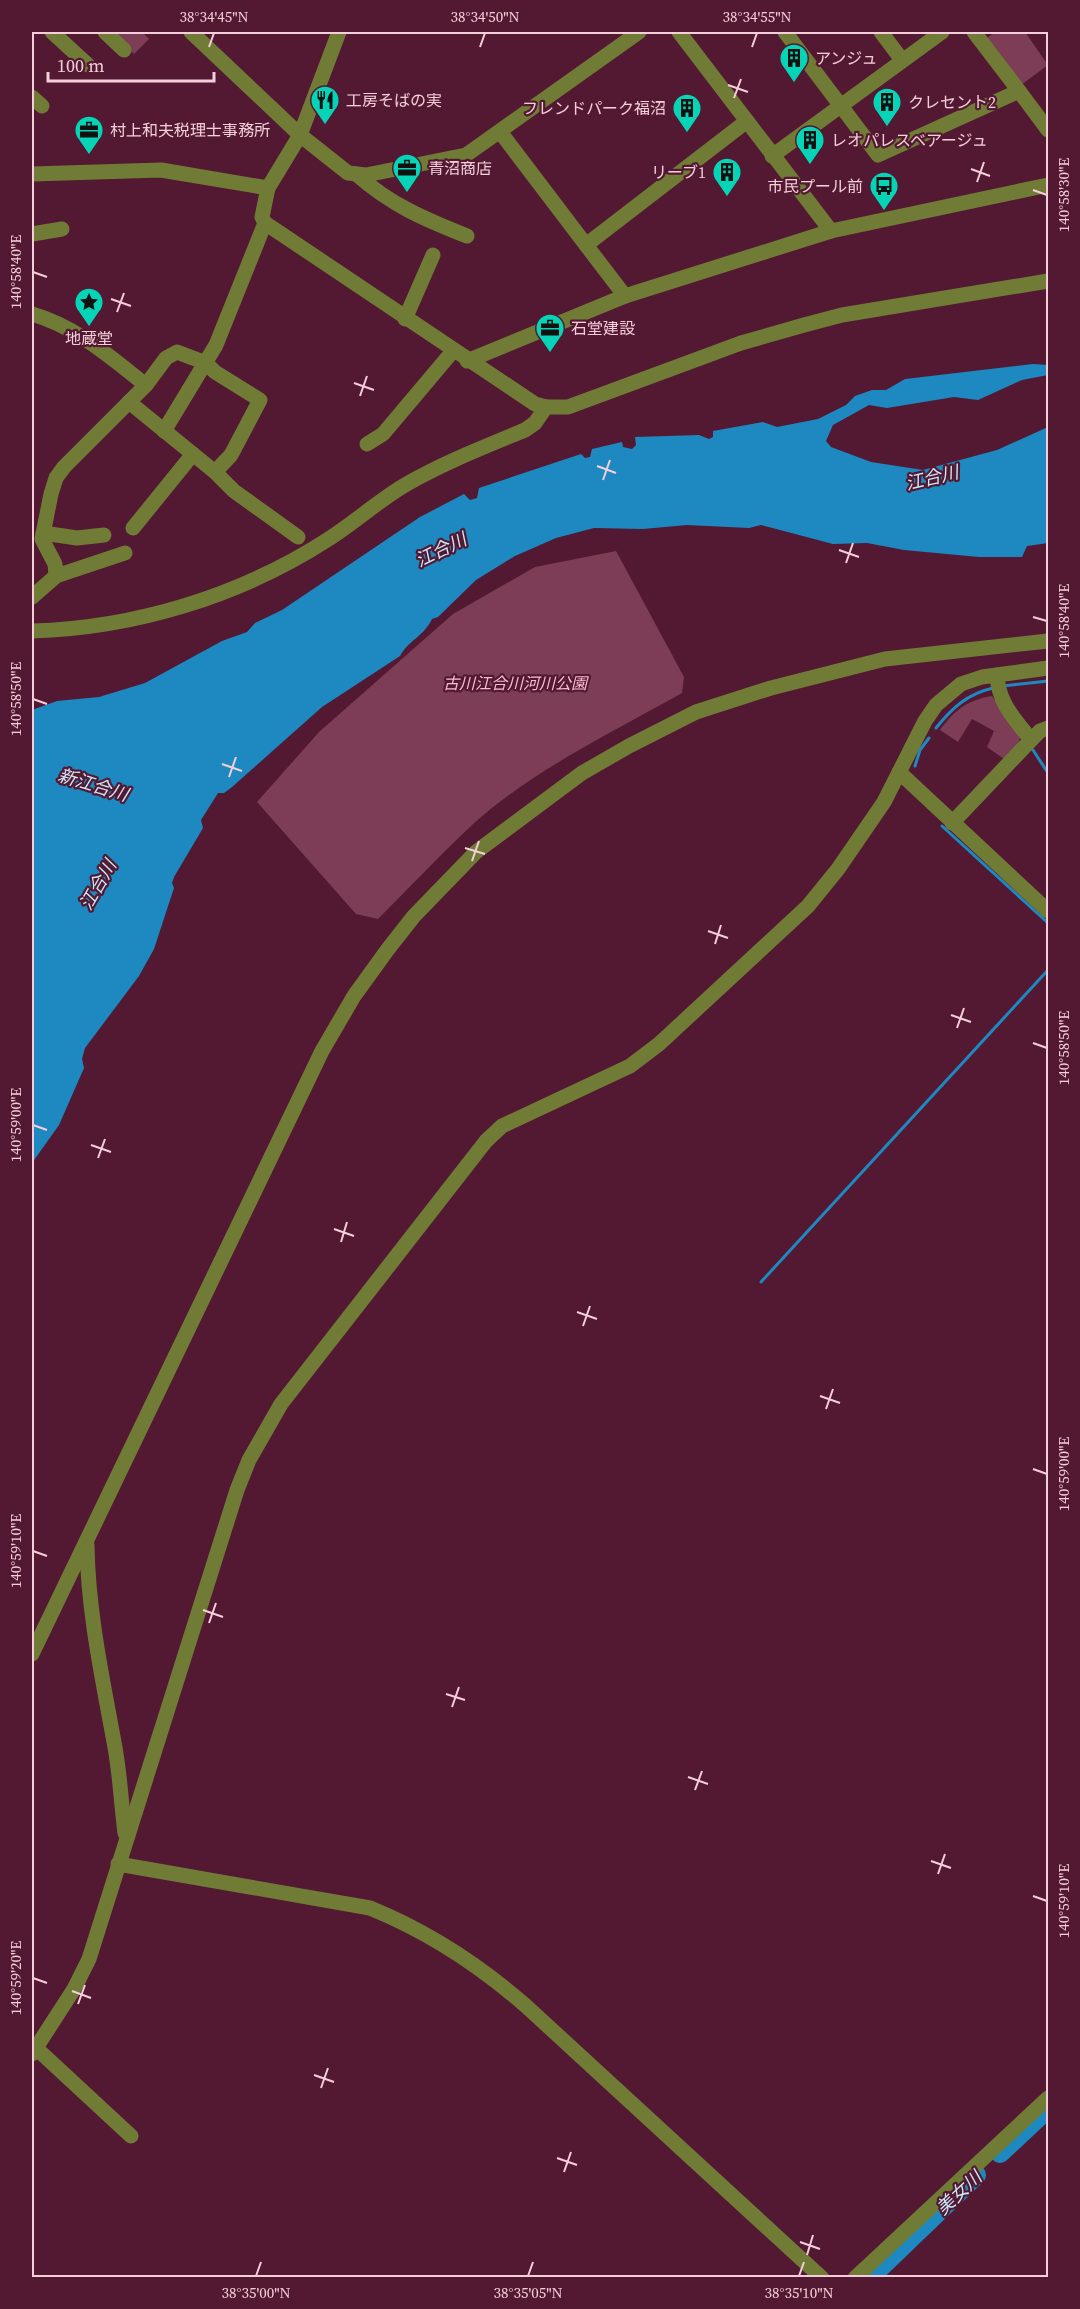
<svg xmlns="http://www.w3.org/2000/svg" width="1080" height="2309" viewBox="0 0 1080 2309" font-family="'Source Serif 4','Noto Sans JP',serif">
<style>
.green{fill:#7e3d56}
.water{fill:#1d89c0}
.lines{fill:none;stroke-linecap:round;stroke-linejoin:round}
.stream{stroke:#1d89c0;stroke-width:3}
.river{stroke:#1d89c0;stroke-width:20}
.minor{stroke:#707c35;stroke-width:15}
.ticks{fill:none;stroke:#f4ceda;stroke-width:2}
.labels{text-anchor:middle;stroke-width:4.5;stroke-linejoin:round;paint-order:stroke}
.poi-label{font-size:16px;fill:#f4ceda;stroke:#531932;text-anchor:start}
.park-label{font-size:16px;font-style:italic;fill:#f9bdd1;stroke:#531932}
.water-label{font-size:18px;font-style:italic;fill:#cce7f8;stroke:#531932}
.neatline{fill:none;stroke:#f4ceda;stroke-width:2}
.ticks-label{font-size:15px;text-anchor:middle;fill:#f4ceda}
</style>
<rect width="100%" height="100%" fill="#531932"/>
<g class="green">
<path d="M111 32H142L149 39 134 54Z"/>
<path d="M995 32H1025L1048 65 1021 85 987 38Z"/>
<path d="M616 551 684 677 682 693C611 733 533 770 472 825 440 855 409 888 378 919L356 914 257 802 319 732 453 614 535 567Z"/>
<path d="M992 696 1020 736 1019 743 1004 759 987 747 994 731 972 719 958 742 940 730C955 710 967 700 992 696Z"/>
</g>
<path class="water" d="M1033 364 1048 365V375L1022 380 978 400 954 397 887 408 869 405 833 425 826 441 831 447 871 462 923 470 997 450 1048 427V543L1027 546 1022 557H979L904 550 867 543 833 544 761 525 749 528 687 525 643 529 594 528 556 538 515 556 476 580 438 617 432 619C424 636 409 640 400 656L322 707 232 787 224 793H218L201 820 203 828 174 877 172 883 174 888 154 949 139 976 85 1048 82 1059 84 1068 59 1125 32 1163V710L57 701 99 697 145 683 222 641 247 632 255 623 282 610 420 517 464 494 470 500 477 498 479 488 581 454 585 458 590 457 592 449 622 442 623 447 632 449 636 445 635 437 699 435 709 439 713 437V431L763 422 777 427 818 419 846 405 855 396 872 390H886L905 379Z"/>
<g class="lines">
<g class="stream">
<path d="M1003 686 1048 681"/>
<path d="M936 728C952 708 967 694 993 688"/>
<path d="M1033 750 1048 773"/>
<path d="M915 766 920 750 929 738"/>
<path d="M942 826 1048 923"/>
<path d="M761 1282 1048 970"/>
</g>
<g class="river">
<path d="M1000 2153 1048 2108"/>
<path d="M869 2278 976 2175"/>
</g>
<g class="minor">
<path d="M52 32 88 65"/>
<path d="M105 32 124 50"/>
<path d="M191 32 300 135 348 173 366 175 466 155 639 32"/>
<path d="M339 32 300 135 268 188 262 217 265 223 535 404 546 407H568L741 343 804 325 842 315 1048 281"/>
<path d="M679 32 831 231"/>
<path d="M785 32 878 155 1019 91 974 32"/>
<path d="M881 32 902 60"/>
<path d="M1019 91 1048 130"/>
<path d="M32 97 42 106"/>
<path d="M501 133 586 245 747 121"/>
<path d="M772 156 942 32"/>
<path d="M32 174 161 170 268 188"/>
<path d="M356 174C391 205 424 219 467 236"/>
<path d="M32 234 62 229"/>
<path d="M586 245 625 296"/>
<path d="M32 314C77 327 110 357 146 385"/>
<path d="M405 319 433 255"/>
<path d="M467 361 625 296 831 231 1048 185"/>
<path d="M129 402 215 472"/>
<path d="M164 431 216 345 265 223"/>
<path d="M367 444 383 434 453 351"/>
<path d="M133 528 193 454"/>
<path d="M43 533 77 538 104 535"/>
<path d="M56 576 125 553"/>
<path d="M32 597 56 576 55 564 42 539 51 494 56 478 64 467 146 385 166 358 177 352 206 363 215 372 260 400 231 455 215 472 234 491 298 537"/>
<path d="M32 631C135 628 240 596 327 540 354 523 378 501 405 485 443 463 484 447 525 430L535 423 546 407"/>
<path d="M1031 740 1040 731 1048 728"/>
<path d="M899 772 1048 911"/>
<path d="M952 823 1031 740C1015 719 998 703 997 675"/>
<path d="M87 1545C88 1612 102 1676 114 1742 120 1772 121 1803 125 1833"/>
<path d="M32 1654 322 1051 354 996 388 949 414 916 476 852 582 773 629 746 696 712 771 688 885 659 1048 641"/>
<path d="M118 1864 370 1908C429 1932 478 1964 526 2006L822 2278"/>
<path d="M36 2048 131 2136"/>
<path d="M32 2054 74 1989 89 1959 237 1490 249 1460 281 1404 486 1141 502 1126 630 1066 659 1044 808 906 838 869 884 802 925 721 936 705 961 684 982 677 1048 668"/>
<path d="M855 2278 1048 2098"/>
</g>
</g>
<path class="ticks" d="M209 47 214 33M480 47 485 33M752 47 757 33M728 85 748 92M734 98 741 79M971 169 990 176M977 182 984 162M1033 190 1047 195M33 272 47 277M111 299 131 306M117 312 124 293M354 383 374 390M360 396 367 376M597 466 616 473M603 480 610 460M839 550 859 557M846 563 853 543M1033 617 1047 621M33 699 47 704M222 764 242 771M229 777 236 757M465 848 485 854M472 861 479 841M708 931 728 938M715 944 721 925M951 1015 971 1022M957 1028 964 1008M1033 1043 1047 1048M33 1125 47 1130M91 1145 111 1152M98 1158 105 1139M334 1229 354 1236M341 1242 347 1222M577 1312 597 1319M583 1326 590 1306M820 1396 840 1403M826 1409 833 1389M1033 1469 1047 1474M33 1551 47 1556M203 1610 223 1617M209 1623 216 1603M446 1694 465 1700M452 1707 459 1687M688 1777 708 1784M695 1790 702 1771M931 1861 951 1868M938 1874 945 1854M1033 1896 1047 1901M33 1978 47 1983M72 1991 91 1998M78 2004 85 1985M314 2075 334 2082M321 2088 328 2068M557 2158 577 2165M564 2172 571 2152M800 2242 820 2249M807 2255 813 2235M256 2276 261 2262M528 2276 533 2262M799 2276 804 2262"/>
<defs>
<g id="building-pin" transform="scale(1.5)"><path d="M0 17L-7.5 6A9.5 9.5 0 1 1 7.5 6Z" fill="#05d5b6" stroke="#531932"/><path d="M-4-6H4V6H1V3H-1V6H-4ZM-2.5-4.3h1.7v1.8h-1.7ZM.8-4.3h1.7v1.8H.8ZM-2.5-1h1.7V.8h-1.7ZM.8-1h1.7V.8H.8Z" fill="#111"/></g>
<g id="restaurant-pin" transform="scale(1.5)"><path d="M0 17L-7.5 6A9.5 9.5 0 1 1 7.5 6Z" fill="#05d5b6" stroke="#531932"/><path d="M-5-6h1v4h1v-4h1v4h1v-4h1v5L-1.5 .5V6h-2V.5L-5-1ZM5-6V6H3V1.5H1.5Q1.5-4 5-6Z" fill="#111"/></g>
<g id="office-pin" transform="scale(1.5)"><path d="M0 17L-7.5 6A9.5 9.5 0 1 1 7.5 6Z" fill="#05d5b6" stroke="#531932"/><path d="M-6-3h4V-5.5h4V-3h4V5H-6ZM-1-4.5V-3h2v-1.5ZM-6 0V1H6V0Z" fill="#111"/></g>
<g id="bus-pin" transform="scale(1.5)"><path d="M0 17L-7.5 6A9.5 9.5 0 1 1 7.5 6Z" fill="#05d5b6" stroke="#531932"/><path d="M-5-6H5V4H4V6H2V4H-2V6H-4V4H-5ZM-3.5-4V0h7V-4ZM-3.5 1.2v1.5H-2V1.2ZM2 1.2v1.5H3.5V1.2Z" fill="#111"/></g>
<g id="sight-pin" transform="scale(1.5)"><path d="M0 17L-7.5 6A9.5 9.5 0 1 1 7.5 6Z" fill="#05d5b6" stroke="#531932"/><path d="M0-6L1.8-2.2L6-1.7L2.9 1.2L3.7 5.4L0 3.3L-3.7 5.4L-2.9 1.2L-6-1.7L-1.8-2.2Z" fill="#111"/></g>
</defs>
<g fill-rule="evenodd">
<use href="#building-pin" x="794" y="58"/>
<use href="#restaurant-pin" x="325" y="100"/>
<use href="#building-pin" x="887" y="102"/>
<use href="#building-pin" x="687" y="108"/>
<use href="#office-pin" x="89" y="130"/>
<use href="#building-pin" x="810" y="140"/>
<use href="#office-pin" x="407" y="168"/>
<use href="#building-pin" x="727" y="172"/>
<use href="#bus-pin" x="884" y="186"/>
<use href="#sight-pin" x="89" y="302"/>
<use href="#office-pin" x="550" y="328"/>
</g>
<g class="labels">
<g class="poi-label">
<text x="815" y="64">アンジュ</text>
<text x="346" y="106">工房そばの実</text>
<text x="908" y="108">クレセント2</text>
<text x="666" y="114" text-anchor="end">フレンドパーク福沼</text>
<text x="110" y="136">村上和夫税理士事務所</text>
<text x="831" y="146">レオパレスベアージュ</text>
<text x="428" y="174">青沼商店</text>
<text x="706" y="178" text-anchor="end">リーブ1</text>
<text x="863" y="192" text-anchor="end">市民プール前</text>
<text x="571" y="334">石堂建設</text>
<text x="89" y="344" text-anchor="middle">地蔵堂</text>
</g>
<g class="park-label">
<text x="515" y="689">古川江合川河川公園</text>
</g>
<g class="water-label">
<text transform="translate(932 478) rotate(-13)" y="6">江合川</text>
<text transform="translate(441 550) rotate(-26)" y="6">江合川</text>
<text transform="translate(93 785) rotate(17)" y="6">新江合川</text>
<text transform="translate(98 885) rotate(-60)" y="6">江合川</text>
<text transform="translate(959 2193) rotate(-43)" y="6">美女川</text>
</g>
</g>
<rect width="1080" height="2309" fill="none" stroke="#531932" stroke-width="66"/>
<path d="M48 72v9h166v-9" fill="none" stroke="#f4ceda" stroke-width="3"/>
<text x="57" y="72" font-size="18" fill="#f4ceda" stroke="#531932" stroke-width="4.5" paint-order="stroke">100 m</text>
<rect x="33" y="33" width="1014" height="2243" class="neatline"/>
<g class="ticks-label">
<text x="214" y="22">38°34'45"N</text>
<text x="485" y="22">38°34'50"N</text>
<text x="757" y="22">38°34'55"N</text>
<text transform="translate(1064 195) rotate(-90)" y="5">140°58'30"E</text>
<text transform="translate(16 272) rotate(-90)" y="5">140°58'40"E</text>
<text transform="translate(1064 621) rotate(-90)" y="5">140°58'40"E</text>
<text transform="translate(16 699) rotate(-90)" y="5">140°58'50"E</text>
<text transform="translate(1064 1048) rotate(-90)" y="5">140°58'50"E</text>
<text transform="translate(16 1125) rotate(-90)" y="5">140°59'00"E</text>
<text transform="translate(1064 1474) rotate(-90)" y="5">140°59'00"E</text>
<text transform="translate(16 1551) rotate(-90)" y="5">140°59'10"E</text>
<text transform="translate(1064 1901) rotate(-90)" y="5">140°59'10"E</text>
<text transform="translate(16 1978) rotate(-90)" y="5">140°59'20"E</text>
<text x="256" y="2298">38°35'00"N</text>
<text x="528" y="2298">38°35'05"N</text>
<text x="799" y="2298">38°35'10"N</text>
</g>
</svg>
